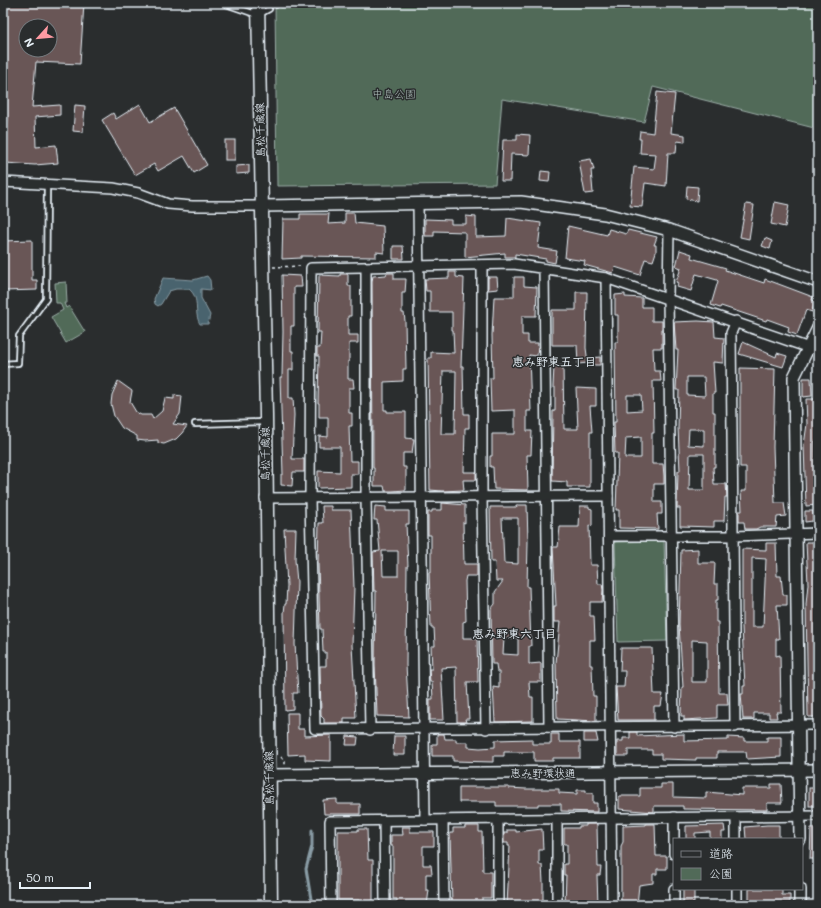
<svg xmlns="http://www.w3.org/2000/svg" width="821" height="908" viewBox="0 0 821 908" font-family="Mali,'Klee One',sans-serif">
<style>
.green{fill:#516a58;stroke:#9caea8}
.water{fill:#49646e;stroke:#899ca5}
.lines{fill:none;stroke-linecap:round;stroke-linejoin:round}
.stream{stroke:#899ca5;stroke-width:3}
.building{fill:#695656;stroke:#e8f1f8;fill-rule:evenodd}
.service-casing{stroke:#e8f1f8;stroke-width:8}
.minor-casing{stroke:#e8f1f8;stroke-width:12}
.tertiary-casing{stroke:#e8f1f8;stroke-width:14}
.secondary-casing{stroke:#e8f1f8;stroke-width:15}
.path{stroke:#e8f1f8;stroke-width:1.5;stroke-dasharray:3 3;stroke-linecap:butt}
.service{stroke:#2a2d2e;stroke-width:4.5}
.minor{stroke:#2a2d2e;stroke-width:9}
.tertiary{stroke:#2a2d2e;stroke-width:11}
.secondary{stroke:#2a2d2e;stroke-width:12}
.labels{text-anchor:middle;stroke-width:3;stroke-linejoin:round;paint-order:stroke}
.park-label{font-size:11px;fill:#acbbb8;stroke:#2a2d2e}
.street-label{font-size:11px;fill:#e8f1f8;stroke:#2a2d2e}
.neighbourhood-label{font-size:12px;font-weight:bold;fill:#e8f1f8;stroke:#2a2d2e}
</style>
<rect width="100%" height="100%" fill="#2a2d2e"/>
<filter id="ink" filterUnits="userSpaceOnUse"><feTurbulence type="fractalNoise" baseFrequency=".025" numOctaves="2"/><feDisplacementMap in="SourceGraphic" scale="8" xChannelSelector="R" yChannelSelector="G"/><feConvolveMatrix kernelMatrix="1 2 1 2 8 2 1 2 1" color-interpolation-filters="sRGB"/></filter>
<g filter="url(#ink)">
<g class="green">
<path d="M275 3H818V129L653 87 644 122 502 99 495 184 277 186Z"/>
<path d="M66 282 67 303H64L66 308 69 306 85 332 66 343 51 317 63 310 60 303H56L55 283Z"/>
<path d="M664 541 667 641 618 642 615 542Z"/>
</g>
<path class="water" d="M207 276 210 280 211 290 201 289V298L210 315 208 324H200C193 312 201 299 189 289H176L169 291 161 304 158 306 155 304 154 299 163 278 193 280Z"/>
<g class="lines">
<path class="stream" d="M312 905 306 869 312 846V830"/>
</g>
<g class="building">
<path d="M6 3H84L80 64 36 62 32 107 60 105V115L35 117 36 147 56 145 58 163 35 165 5 163 8 117H3ZM26 26H51L50 50H26Z"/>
<path d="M657 92 675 94 671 133 685 135V142L677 141 676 153H668L666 186 645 183 642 207 630 206 634 167 654 169 656 154 640 153 641 139H639L640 131 653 133Z"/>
<path d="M140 104 150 122 174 108 207 165 194 173 184 156 158 171 154 164 135 175 102 120 113 113 116 119Z"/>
<path d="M75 105 85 106 83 132 73 131Z"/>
<path d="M517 134 530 135 529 155 511 154 510 181H501L503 140H517Z"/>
<rect x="225" y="140" width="10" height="20"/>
<path d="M591 159 594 170H591L593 193 585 194 579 161Z"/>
<path d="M249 165V173L236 174V166Z"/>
<path d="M541 171 550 172 549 182 540 181Z"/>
<path d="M687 186 698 187 697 201 686 199Z"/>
<path d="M775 202 789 205 785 227 771 224Z"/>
<path d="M746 204 754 205 749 239 740 237Z"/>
<path d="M345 213H354L355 223 383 226 384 253 376 252V257L301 256V258L282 259 283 219H300V214H329L328 224 345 223Z"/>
<path d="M466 216 476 217V237L506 236 507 218 541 223 538 248 557 251 555 263 546 261V259L515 254V257H505V253L465 257V232L434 231V236H425V219L451 220V224H466Z"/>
<path d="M568 226 607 235 609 229 626 234 628 230 657 237 654 245H656V252L653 261 645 259 640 275 615 267 613 273 584 265 585 261 565 258Z"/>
<path d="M765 238 772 241 770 249 762 246Z"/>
<path d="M32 240V280H37V290L3 291V241Z"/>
<path d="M393 246H403L404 259H393Z"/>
<path d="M680 250 692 254 691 258 726 268 725 270 764 283 765 279 813 297 812 300 815 301 812 312 806 310 797 335 788 332 789 327 767 319 766 321 721 306 720 308 711 305 718 281 717 280 696 274 691 291 677 287 678 283 676 282 681 268 676 266Z"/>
<path d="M449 272H456V277L464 278 461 366H463L464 414H469V428H465L464 472H476V480H463L464 490 442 491 430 490 428 358H431V352L454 353 453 330H452V312H430V291H426L425 279 449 278ZM443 371H456L455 434H441Z"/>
<path d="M387 273H394V279H406L405 293H402V313H404L405 321 406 369H403V381L384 382V410H387V412H406V438L414 439 412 453H403V467H406V490L392 491H385L384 486H374V468H373L372 281 373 276 386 275Z"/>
<path d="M340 274H348V286H351V316H348V335H358V343H349V361H348V379H353L354 388H349V413H352V426H349L350 461H358V474H351V487L318 488V471L340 472V447H319V436L328 437V417H319V403H318L319 356H317V348H320L321 332H318L319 275 340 276Z"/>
<path d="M282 275 301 276 302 287H294V326H291V351H293V370H289V398H293L294 415 292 459H304V472H293L292 486 281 485V474H283L280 377H282L283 332Z"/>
<path d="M488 277H497L498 289 488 290Z"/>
<path d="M514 277H524V286L537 287 536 316H522V335H528V343H538L537 356 529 355 531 411H527V431H532L531 455H527L528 490 494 489 493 467H490V456H492V434H515V410L491 411 490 378H493L492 335 494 297H514Z"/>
<path d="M576 292H587L586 348 588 363 578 364 577 345H552V310H576Z"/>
<path d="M625 294V297L642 298V307H652V321H662V348H653L654 371H660L661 381H653L654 433H652V464H663L664 476V484H654V502H662V514H657L658 529 619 528V510H616L618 453H615L614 422H616L615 342H618V315H615V295ZM627 395H641L642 410 627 411ZM641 437V458H625L626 438Z"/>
<path d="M698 321 714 322 715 337 724 338 723 363 713 362 715 393H713V412H715V467H713L714 484H726L727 497H725L724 521H714V527L680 526V508H677L678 471H680L678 428 679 390H676L678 350H676L674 322ZM687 377H704L705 396 687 395ZM689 429H704V446L688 445ZM690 454H704V490H689Z"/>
<path d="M743 342 776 357 777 353 787 356 783 367 739 354Z"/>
<path d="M600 357V365H592V358Z"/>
<path d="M554 366H563L564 429H578L576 388 596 389V406H590L592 432H590V487H567V482L552 481 553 411H555V387H553Z"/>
<path d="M740 368 775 369 773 447 775 503H784L786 516 777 517 776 527H760L756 529H745L744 522H739V511H742L741 491H746V467H740Z"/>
<path d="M803 378H811L812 396 803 397Z"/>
<path d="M118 381 132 391 130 402 136 412 141 415H151L153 419 162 411 165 398 174 399V395L182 396 180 414 173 424 187 426 182 433 176 439 164 444 158 443V440L145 441 137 440V436L122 428 114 416 111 404 112 395Z"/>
<path d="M806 399H817L818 441H815L816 489H818V505L806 506 804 445 807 424Z"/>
<path d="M442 503 465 505V523L463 522 464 564H477V576H466L465 581 466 621 463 622V638H477L478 682H467L469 719H465L466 722H457L456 667 441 668 444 720H430V699H433L432 682H430L429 669H432L431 646H435L434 628H431L429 572H431V535H428V512H432V510H442Z"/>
<path d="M516 505H527L528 542 527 587H529L531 646H529V664L541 663V682H529L530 697H533V721L495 722 493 687 499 688V672H497L496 664H492L491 609 495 604V592L503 581H496L495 562H491L490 507H517ZM502 518H518V564L504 563ZM504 638H518V655L503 654Z"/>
<path d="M322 506H331V510H351L354 587 352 645 356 718H344V723H324V719L321 716 320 666H326V652H323L322 629H320L318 563 319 523H323Z"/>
<path d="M375 506 386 507V511H409V524H406L408 566H407L406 665 409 717 377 716 375 664 376 591H374L373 552 380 551 377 520H374ZM382 551H398V576H383Z"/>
<path d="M580 506H589V508L592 509V526L589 525 590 565H597L598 584H602L603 590 602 602H590V616H594L595 640H590V665H592L593 696H596V721L557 719 556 663 560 622H554V606H556L553 547H558L560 527H579Z"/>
<path d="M805 511H813V521L805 522Z"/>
<path d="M284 529H296L295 560 297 582 295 644 298 693H293V709L285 710 284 613 285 604H286L287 586Z"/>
<path d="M806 542H818L816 642H818V717H808L806 604 808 584Z"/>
<path d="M766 543H776L777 576H781L783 595H787V605H777L779 639H776V656L780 655 781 712H776L777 718H769V713H754V719H743L741 694H743V686H745L742 627V549L766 550ZM752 558 766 559 763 627H752Z"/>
<path d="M698 549V563H715L714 584H718V600H716V622H718L719 693H727L728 705H717V718L684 720V716H681L682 687H683L679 625 681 550ZM692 640 707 641V682H692Z"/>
<path d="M621 648H652L654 694H663L661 706H654V720H618L616 687H624L625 671H620Z"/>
<path d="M287 713H298V729H304V736L331 735V761L305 760V754L288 755Z"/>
<path d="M630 732H637V736L684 734V741L728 740V737L744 738V741H767V737H781V757L747 759 746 752H717V758H696V760L661 759V754H652V750H628V756H617V741H623V738H630Z"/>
<path d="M584 733H596L598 742H584Z"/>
<path d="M437 734H444L445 739H456V742H468V747L480 748 495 747V740L532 739V744H551V734H559V742H580V758H553V761H534V752H504V756H493V762L453 761V756H432V744H437Z"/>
<path d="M347 736 358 737 357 745H346Z"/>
<path d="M394 736H405V755H393Z"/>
<path d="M661 784H673V797L706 798V792L742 795V788H771V784H781L782 803H767V810L683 809V806H654V812L619 809V796H640V788H661Z"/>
<path d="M459 787H509V788L526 789H559V793L577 794V790H586V793H593V803H597V812L561 811V804H538V806H496V802H459Z"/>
<rect x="809" y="788" width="9" height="18"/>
<path d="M337 799V804H360V814H324L323 800Z"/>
<path d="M586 824H597V826L598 867H601L600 875H597L598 905H565L566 875H564V864H567V844H564V828H579V826H586Z"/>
<path d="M646 824H655L656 856H667V869H657V874H653V883L639 885 637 905H621V846L623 842V826L646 825Z"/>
<path d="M724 825 725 832H722V839H710V832L695 833V839H686V826Z"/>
<path d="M767 825H779V839H746L745 827Z"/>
<path d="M465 826H479V832H482L483 872H491V898H482V905H452L450 833H453V828H465Z"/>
<path d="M402 827H410V832H434V846H423V865H431L432 874H426V890H429L427 905 397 904V899H393V846H391V835H403Z"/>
<path d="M811 828H818V859H810Z"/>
<path d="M358 829H367L368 860H373V901H370V905H359V900H338V831H358Z"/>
<path d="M542 829 543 850H539V865H542L543 882V905H507L510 846H508V843H504V833H507V830H516V832Z"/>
<path d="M683 889H694V903L683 902Z"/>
<path d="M749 889H782V895H790V902H772V905H749Z"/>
</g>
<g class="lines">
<g class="service-casing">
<g id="service">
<path d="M223 3 258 15 269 9"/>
<path d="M3 364 18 363 19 336 46 299 47 185"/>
<path d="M195 424 265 422"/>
</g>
</g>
<g class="minor-casing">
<g id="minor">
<path d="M3 182 113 188 138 193 168 204 192 206H262"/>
<path d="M418 203 425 820"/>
<path d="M669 230 668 298 674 727"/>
<path d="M482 265V497L486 729"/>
<path d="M366 268V498L370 730"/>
<path d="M544 269 549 727"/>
<path d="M606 278 612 905"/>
<path d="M818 351 606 278 514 264 311 268 310 498 315 729 818 725"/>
<path d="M265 498 608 496"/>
<path d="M609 536H734L818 533"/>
<path d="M735 727 731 333 736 321"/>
<path d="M674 817V854"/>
<path d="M736 817V839"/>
<path d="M498 819V905"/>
<path d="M557 819V905"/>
<path d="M443 820 444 905"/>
<path d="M384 821 385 905"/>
<path d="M674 889V905"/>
<path d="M737 889V905"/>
<path d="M331 905 330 821 818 816"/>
</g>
</g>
<g class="tertiary-casing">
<g id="tertiary">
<path d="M262 206 521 202 605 214 669 230 818 282"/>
<path d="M269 775 818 770"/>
<path d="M800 839 794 377 818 328"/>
<path d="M800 889V905"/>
</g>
</g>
<g class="secondary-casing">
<path id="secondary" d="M258 3 266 415 271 905"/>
</g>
<g class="path">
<path d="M275 8 312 3"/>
<path d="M273 267 303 266"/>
<path d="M281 757 285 761V766"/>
</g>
<use href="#service" class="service"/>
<use href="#minor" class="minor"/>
<use href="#tertiary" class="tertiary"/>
<use href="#secondary" class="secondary"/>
</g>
</g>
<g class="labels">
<g class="park-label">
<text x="394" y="98">中島公園</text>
</g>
<g class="street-label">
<text transform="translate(260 130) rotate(-91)" y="4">島松千歳線</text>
<text transform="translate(265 454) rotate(-90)" y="4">島松千歳線</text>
<text x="543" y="777">恵み野環状通</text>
<text transform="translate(269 778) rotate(-91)" y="4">島松千歳線</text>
</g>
<g class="neighbourhood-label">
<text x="554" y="366">恵み野東五丁目</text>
<text x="514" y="638">恵み野東六丁目</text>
</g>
</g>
<rect width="821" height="908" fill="none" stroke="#2a2d2e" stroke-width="16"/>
<rect x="8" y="8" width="805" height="892" fill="none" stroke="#e8f1f8" stroke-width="1.5" filter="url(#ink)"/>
<rect x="673" y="838" width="130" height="52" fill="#2a2d2e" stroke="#767b7f"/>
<rect x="681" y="851" width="20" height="6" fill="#2a2d2e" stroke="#767b7f"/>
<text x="709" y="858" font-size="12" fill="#e8f1f8">道路</text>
<rect x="681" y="868" width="20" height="12" fill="#516a58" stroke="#767b7f"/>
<text x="709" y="878" font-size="12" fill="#e8f1f8">公園</text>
<g transform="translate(38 38) rotate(243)"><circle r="19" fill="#2a2d2e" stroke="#767b7f"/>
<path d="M0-3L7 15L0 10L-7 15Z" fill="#ff9aa2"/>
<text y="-6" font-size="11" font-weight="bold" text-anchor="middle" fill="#e8f1f8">N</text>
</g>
<path d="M20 882v6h70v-6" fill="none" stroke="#e8f1f8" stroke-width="2"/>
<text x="26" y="882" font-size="12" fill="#e8f1f8" stroke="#2a2d2e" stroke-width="3" paint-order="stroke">50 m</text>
</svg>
